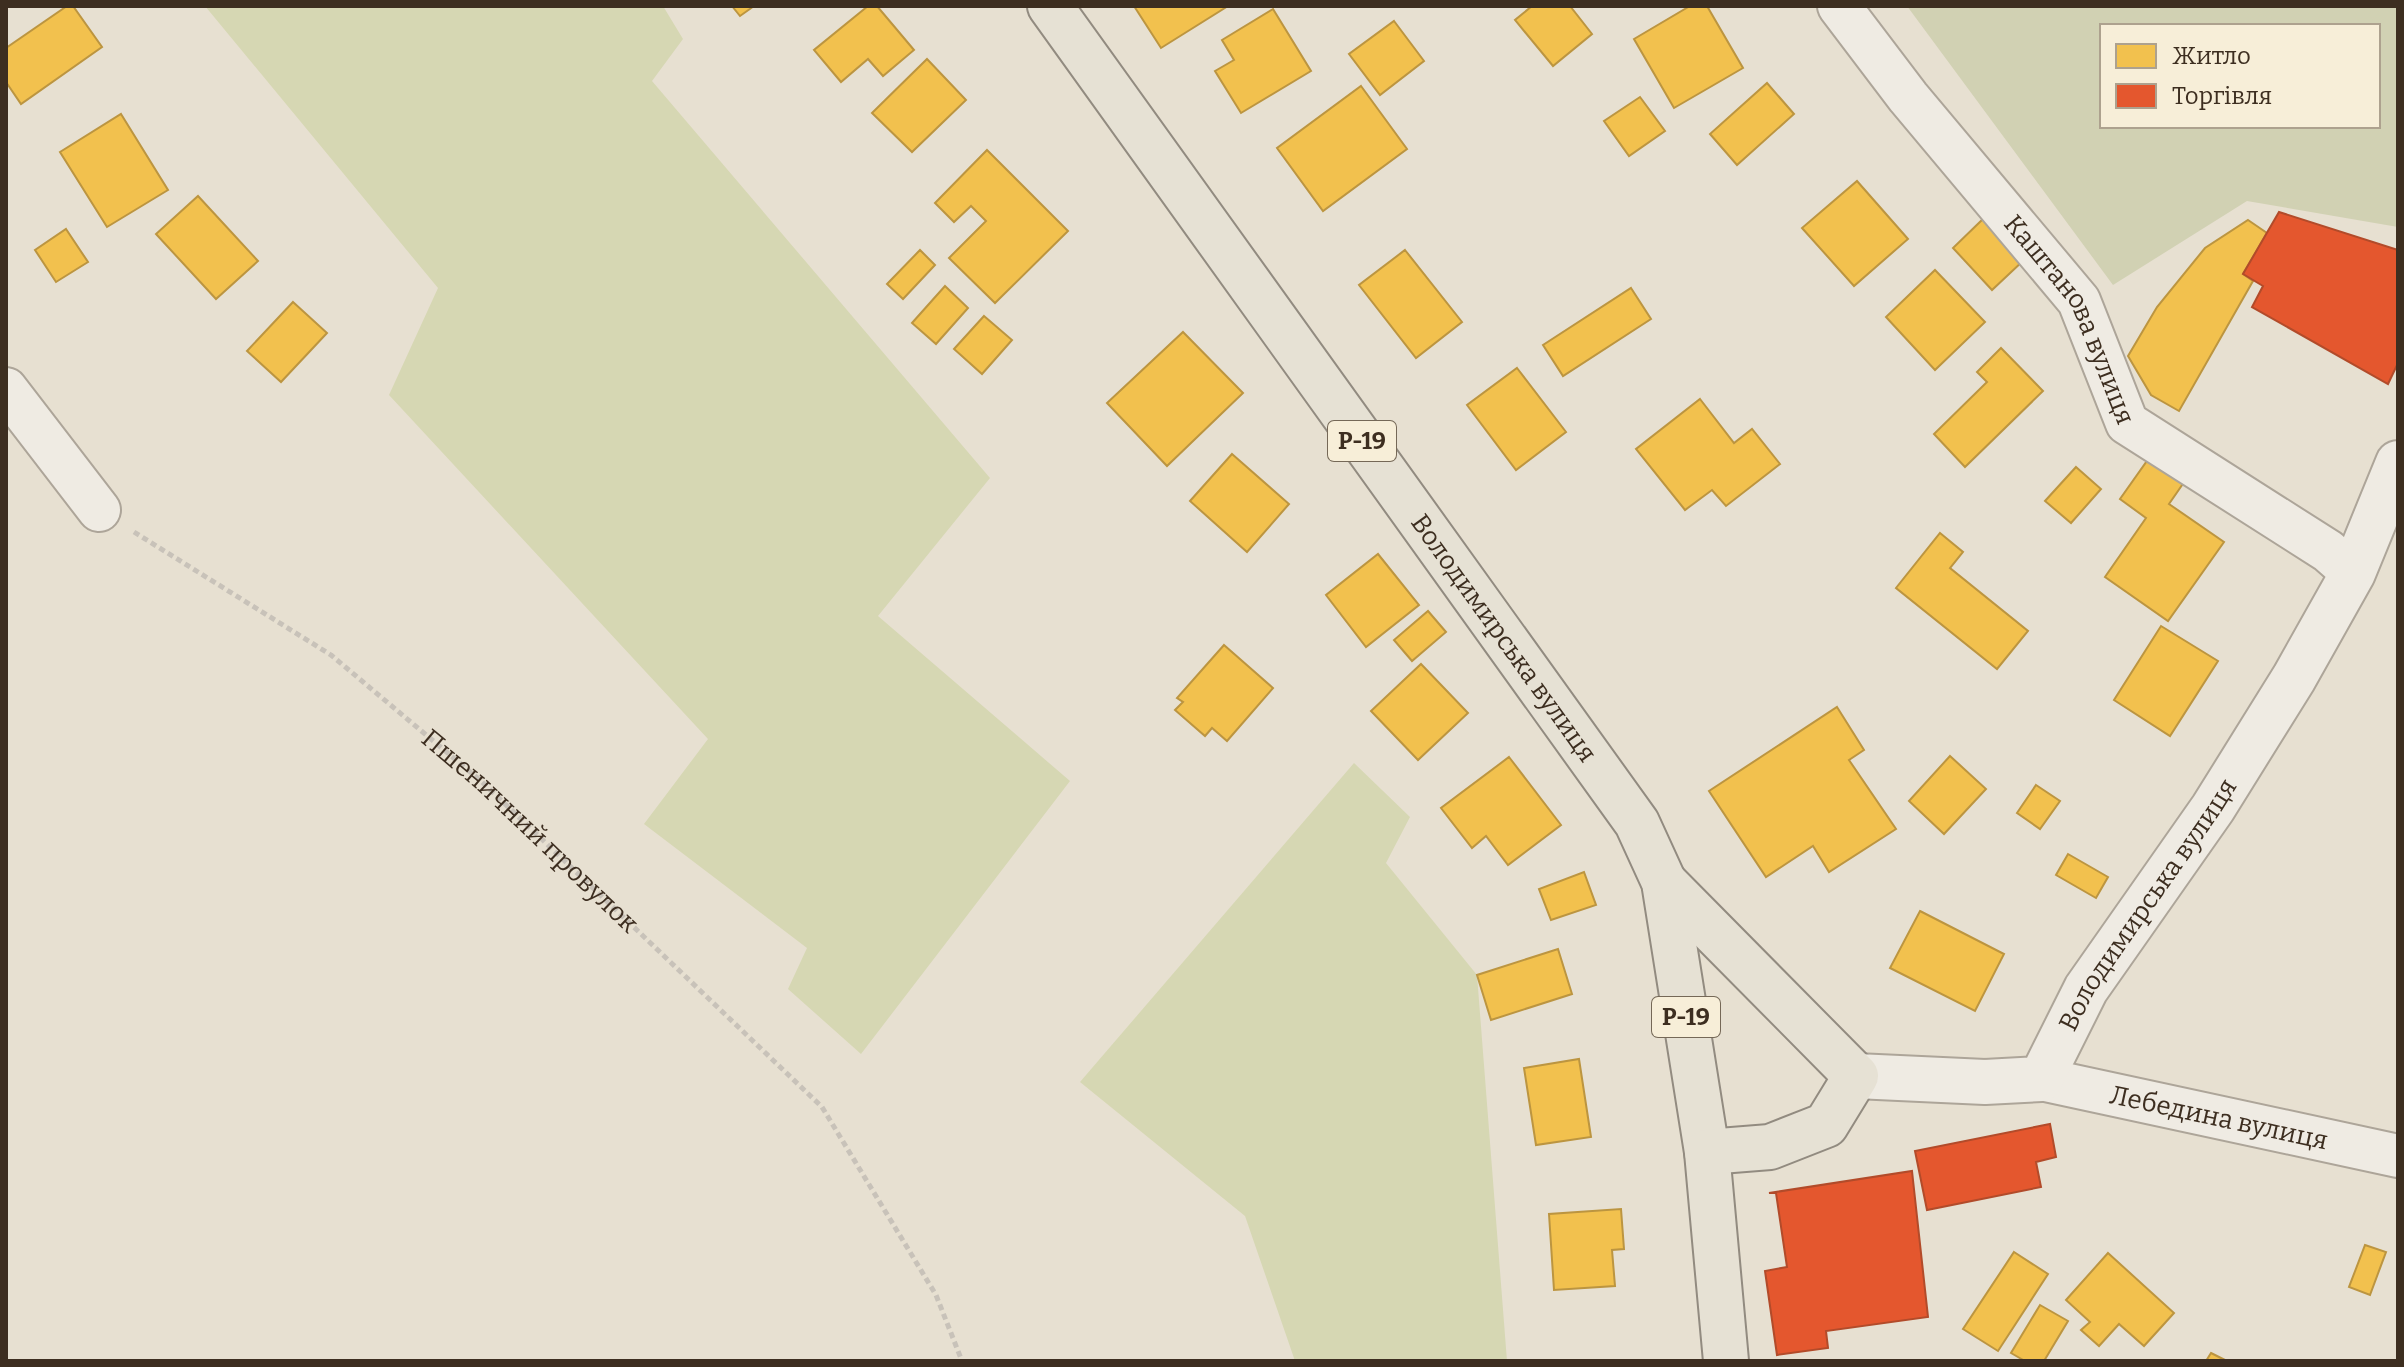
<svg xmlns="http://www.w3.org/2000/svg" width="2404" height="1367" viewBox="0 0 2404 1367" font-family="Bitter,serif">
<style>
.green{fill:#d6d7b3}
.cemetery{fill:#d1d1b3;fill-rule:evenodd}
.homes{fill:#f2c14e;stroke:#bc9540;stroke-width:2}
.shops{fill:#e4572e;stroke:#b24b2a;stroke-width:2}
.lines{fill:none;stroke-linecap:round;stroke-linejoin:round}
.minor-casing{stroke:#ada599;stroke-width:46}
.tertiary-casing{stroke:#ada599;stroke-width:48}
.primary-casing{stroke:#928b80;stroke-width:48}
.path{stroke:#c8c2b9;stroke-width:5;stroke-dasharray:6 4;stroke-linecap:butt}
.minor{stroke:#efebe3;stroke-width:42}
.tertiary{stroke:#efebe3;stroke-width:44}
.primary{stroke:#e6e1d4;stroke-width:44}
.labels{text-anchor:middle;stroke-width:8;stroke-linejoin:round;paint-order:stroke}
.shield{fill:#f7eed8;stroke:#756857;stroke-width:2}
.shield-label{font-size:24px;font-weight:bold;fill:#3d2e20}
.street-label{font-size:26px;fill:#3d2e20;stroke:#f7eed8}
</style>
<rect width="100%" height="100%" fill="#e7e0d1"/>
<g class="green">
<path d="M205 6H663L683 39 652 81 990 478 878 616 1070 781 861 1054 788 989 807 948 644 824 708 739 389 395 438 288Z"/>
<path d="M1354 763 1410 817 1386 863 1477 975 1507 1361H1295L1245 1216 1080 1082Z"/>
</g>
<path class="cemetery" d="M1907 6H2398V227L2247 201 2113 285ZM2102 26H2378V126H2102Z"/>
<g class="homes">
<path d="M67 6H73L102 47 21 104 6 82V48Z"/>
<path d="M732 6H754L740 16Z"/>
<path d="M868 6H877L914 50 883 76 868 59 841 82 814 50Z"/>
<path d="M1134 6H1228L1161 48Z"/>
<path d="M1532 6H1570L1592 34 1553 66 1515 20Z"/>
<path d="M1690 6H1707L1743 68 1674 108 1634 39Z"/>
<path d="M1273 9 1311 71 1241 113 1215 71 1234 60 1222 40Z"/>
<path d="M1394 21 1424 61 1380 95 1349 54Z"/>
<path d="M927 59 966 100 912 152 872 113Z"/>
<path d="M1767 83 1794 114 1737 165 1710 134Z"/>
<path d="M1361 86 1407 149 1323 211 1277 148Z"/>
<path d="M1640 97 1665 131 1629 156 1604 121Z"/>
<path d="M121 114 168 190 107 227 60 152Z"/>
<path d="M987 150 1068 231 995 303 949 258 986 221 971 206 954 222 935 203Z"/>
<path d="M1857 181 1908 239 1854 286 1802 228Z"/>
<path d="M198 196 258 261 216 299 156 234Z"/>
<path d="M1984 218 2024 260 1992 290 1953 248Z"/>
<path d="M2248 220 2267 233 2243 274 2253 281 2179 411 2151 395 2128 356 2157 307 2205 248Z"/>
<path d="M66 229 88 262 56 282 35 250Z"/>
<path d="M920 250 935 265 903 299 887 284Z"/>
<path d="M1405 250 1462 322 1416 358 1359 285Z"/>
<path d="M1935 270 1985 322 1935 370 1886 317Z"/>
<path d="M945 286 968 308 936 344 912 323Z"/>
<path d="M1631 288 1651 319 1563 376 1543 345Z"/>
<path d="M293 302 327 333 281 382 247 351Z"/>
<path d="M984 316 1012 340 982 374 954 349Z"/>
<path d="M1183 332 1243 393 1167 466 1107 403Z"/>
<path d="M2001 348 2043 391 1965 467 1934 434 1987 382 1977 372Z"/>
<path d="M1517 368 1566 432 1516 470 1467 405Z"/>
<path d="M1700 399 1734 443 1752 429 1780 464 1726 506 1712 490 1685 510 1636 449Z"/>
<path d="M2154 451 2189 475 2169 504 2224 542 2168 621 2105 577 2146 518 2120 499Z"/>
<path d="M1232 454 1289 504 1247 552 1190 501Z"/>
<path d="M2076 467 2101 489 2071 523 2045 501Z"/>
<path d="M1940 533 1963 552 1950 568 2028 631 1997 669 1896 588Z"/>
<path d="M1378 554 1419 605 1366 647 1326 595Z"/>
<path d="M1428 611 1446 632 1412 661 1394 640Z"/>
<path d="M2161 626 2218 661 2170 736 2114 700Z"/>
<path d="M1224 645 1273 688 1227 741 1212 728 1205 736 1175 710 1183 702 1177 698Z"/>
<path d="M1421 664 1468 713 1418 760 1371 711Z"/>
<path d="M1837 707 1864 750 1849 760 1896 829 1829 872 1813 846 1766 877 1709 791Z"/>
<path d="M1950 756 1986 789 1944 834 1909 801Z"/>
<path d="M1509 757 1561 825 1508 865 1486 836 1472 848 1441 808Z"/>
<path d="M2036 785 2060 801 2040 829 2017 813Z"/>
<path d="M2068 854 2108 877 2096 898 2056 875Z"/>
<path d="M1584 872 1596 905 1551 920 1539 889Z"/>
<path d="M1920 911 2004 954 1975 1011 1890 968Z"/>
<path d="M1558 949 1572 994 1491 1020 1477 975Z"/>
<path d="M1579 1059 1591 1137 1536 1145 1524 1068Z"/>
<path d="M1621 1209 1624 1249 1612 1250 1615 1286 1554 1290 1549 1214Z"/>
<path d="M2365 1245 2386 1252 2370 1295 2349 1287Z"/>
<path d="M2014 1252 2048 1274 1998 1351 1963 1329Z"/>
<path d="M2108 1253 2174 1313 2144 1346 2119 1324 2099 1346 2081 1330 2090 1322 2066 1300Z"/>
<path d="M2040 1305 2068 1321 2044 1361H2025L2011 1353Z"/>
<path d="M2211 1353 2227 1361H2206Z"/>
</g>
<g class="shops">
<path d="M2279 212 2398 250V363L2388 384 2252 307 2263 286 2243 274Z"/>
<path d="M2050 1124 2056 1157 2036 1162 2041 1187 1927 1210 1915 1151Z"/>
<path d="M1912 1171 1928 1317 1826 1331 1828 1348 1777 1355 1765 1271 1787 1267 1776 1193H1769Z"/>
</g>
<g class="lines">
<g class="minor-casing">
<g id="minor">
<path id="s2" d="M1839 6 1908 97 2079 301 2127 423 2328 551 2353 573"/>
<path d="M6 389 99 510"/>
<path id="s3" d="M2041 1079 2398 1156"/>
</g>
</g>
<g class="tertiary-casing">
<g id="tertiary">
<path id="s4" d="M1856 1076 1985 1082 2041 1079 2086 989 2213 808 2294 678 2353 573 2398 463"/>
</g>
</g>
<g class="primary-casing">
<g id="primary">
<path id="s5" d="M1050 6 1637 823 1664 882 1707 1152 1726 1361"/>
<path d="M1664 882 1856 1076 1826 1125 1770 1147 1707 1152"/>
</g>
</g>
<path class="path" id="s1" d="M134 532 331 655 481 781 822 1107 936 1295 962 1361"/>
<use href="#minor" class="minor"/>
<use href="#tertiary" class="tertiary"/>
<use href="#primary" class="primary"/>
</g>
<g class="labels">
<g class="shield">
<rect x="1328" y="421" width="68" height="40" rx="6"/>
<rect x="1652" y="997" width="68" height="40" rx="6"/>
</g>
<g class="shield-label">
<text x="1362" y="449">Р-19</text>
<text x="1686" y="1025">Р-19</text>
</g>
<g class="street-label">
<text dy="9" stroke="none"><textPath href="#s2" startOffset="392">Каштанова вулиця</textPath></text>
<text dy="9" stroke="none"><textPath href="#s5" startOffset="778">Володимирська вулиця</textPath></text>
<text dy="9" stroke="none"><textPath href="#s1" startOffset="498">Пшеничний провулок</textPath></text>
<text dy="9" stroke="none"><textPath href="#s4" startOffset="390">Володимирська вулиця</textPath></text>
<text dy="9" stroke="none"><textPath href="#s3" startOffset="182">Лебедина вулиця</textPath></text>
</g>
</g>
<rect width="2404" height="1367" fill="none" stroke="#3d2e20" stroke-width="16"/>
<rect x="2100" y="24" width="280" height="104" fill="#f7eed8" stroke="#ada18e" stroke-width="2"/>
<rect x="2116" y="44" width="40" height="24" fill="#f2c14e" stroke="#ada18e" stroke-width="2"/>
<text x="2172" y="64" font-size="24" fill="#3d2e20">Житло</text>
<rect x="2116" y="84" width="40" height="24" fill="#e4572e" stroke="#ada18e" stroke-width="2"/>
<text x="2172" y="104" font-size="24" fill="#3d2e20">Торгівля</text>
</svg>
